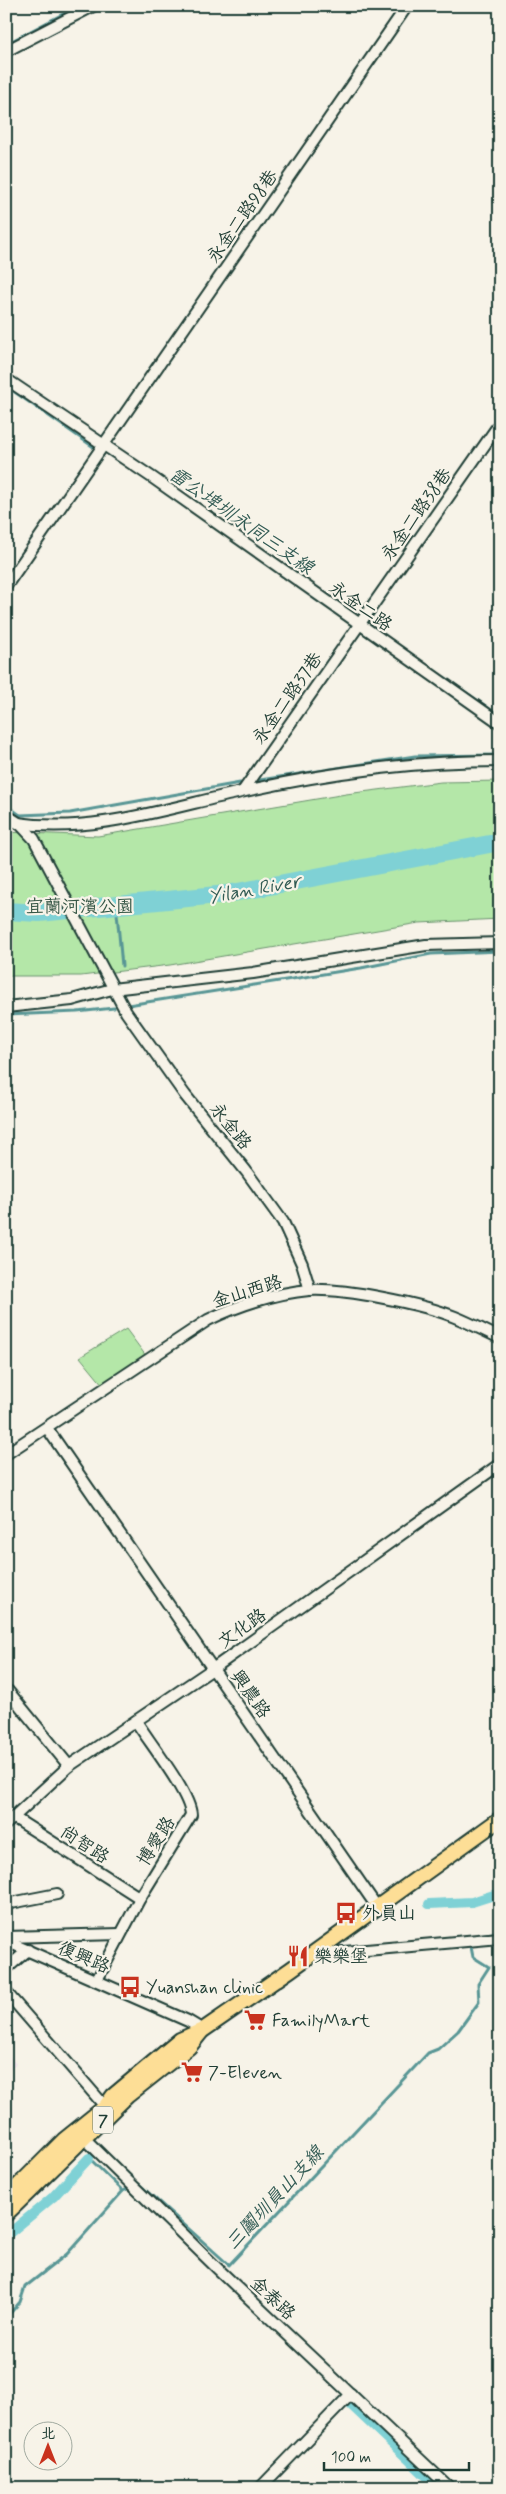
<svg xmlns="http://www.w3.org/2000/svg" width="506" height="2494" viewBox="0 0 506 2494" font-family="Mynerve,'LXGW WenKai TC',sans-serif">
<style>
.built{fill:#f0e3e9}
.green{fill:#b4e7a8;stroke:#6a926e}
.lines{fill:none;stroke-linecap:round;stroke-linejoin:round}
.stream{stroke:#599695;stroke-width:3}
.canal{stroke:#7fd1d5;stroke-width:10}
.river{stroke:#7fd1d5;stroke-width:18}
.minor-casing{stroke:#1f3d34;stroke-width:14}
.major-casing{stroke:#1f3d34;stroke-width:18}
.minor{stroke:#f7f3e8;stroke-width:10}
.major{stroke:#fdde96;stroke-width:14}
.labels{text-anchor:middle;stroke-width:4.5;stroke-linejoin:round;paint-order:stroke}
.shield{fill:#f7f3e8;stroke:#60746a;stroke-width:1}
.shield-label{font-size:16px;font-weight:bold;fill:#1f3d34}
.street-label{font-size:18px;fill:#1f3d34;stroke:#f7f3e8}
.park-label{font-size:18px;fill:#355645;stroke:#f7f3e8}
.poi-label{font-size:18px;fill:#1f3d34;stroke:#f7f3e8;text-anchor:start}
.water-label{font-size:19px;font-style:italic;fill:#325b54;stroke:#f7f3e8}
</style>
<rect width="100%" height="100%" fill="#f7f3e8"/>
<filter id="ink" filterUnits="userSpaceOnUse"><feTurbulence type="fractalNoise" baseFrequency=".02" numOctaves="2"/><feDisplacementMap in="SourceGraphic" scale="10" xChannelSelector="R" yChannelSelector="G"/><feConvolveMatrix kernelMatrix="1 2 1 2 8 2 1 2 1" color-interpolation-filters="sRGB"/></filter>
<g filter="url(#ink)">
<path class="built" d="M6 2051 16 2064 6 2073Z"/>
<g class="green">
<path d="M500 781V919L419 923 170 965 81 976H6V832L98 836 346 794 441 782Z"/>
<path d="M126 1329 146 1356 103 1385 80 1357Z"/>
</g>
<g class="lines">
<g class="stream">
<path d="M6 44 78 6"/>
<path d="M6 386 95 448"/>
<path d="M445 678 500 716"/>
<path d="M260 780 415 756 500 755"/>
<path d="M6 805 20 815"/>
<path d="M20 815 70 813 240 783"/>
<path d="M117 913 122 966"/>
<path d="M128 1005 361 968 431 954 500 951"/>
<path d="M6 1015 77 1012 114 1008"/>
<path d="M479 1935 500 1932"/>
<path d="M89 2158 123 2191"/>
<path d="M6 2318 20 2302 25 2287 67 2254 123 2191 139 2184 229 2265 428 2053 438 2049 458 2031 479 2002 478 1984 489 1967 473 1957 470 1942"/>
</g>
<g class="canal">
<path d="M429 1904 472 1902 500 1893"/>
<path d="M6 2236 53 2197 89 2158"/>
<path d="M350 2404 439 2488"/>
</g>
<path class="river" d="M6 911 39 913 227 894 500 842"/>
<g class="minor-casing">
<g id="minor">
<path d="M6 51 93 6"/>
<path d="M6 379 153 478 500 723"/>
<path d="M6 586 407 6"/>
<path d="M243 791 500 423"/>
<path d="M6 815 20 824 34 839 126 1012 185 1095 246 1171 283 1222 302 1264 310 1290"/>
<path d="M17 823C93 834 167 808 241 792 325 773 413 761 500 761"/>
<path d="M6 1007 72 1000 112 989 253 973 426 945 500 943"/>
<path d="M47 1428 377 1907"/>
<path d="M6 1454 208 1320C238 1305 276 1293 309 1290 344 1288 423 1304 455 1317 470 1323 485 1331 500 1338"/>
<path d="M8 1691 69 1766"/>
<path d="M13 1817 140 1898"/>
<path d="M6 1824 69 1766 214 1668 500 1464"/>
<path d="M6 1904 57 1894"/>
<path d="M6 1937 120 1934"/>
<path d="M6 1941 188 2021 203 2030"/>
<path d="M311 1955 500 1938"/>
<path d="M6 1969 28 1950"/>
<path d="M97 1980 140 1898 191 1815C190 1793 149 1742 136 1721"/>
<path d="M6 1992 109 2111"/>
<path d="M80 2134 218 2269 450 2488"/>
<path d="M260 2488 351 2394"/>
</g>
</g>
<g class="major-casing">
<g id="major">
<path d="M6 2198 64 2140 105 2107 113 2096 180 2040 203 2030 290 1970 500 1819"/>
<path d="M6 2214 127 2096 189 2047 201 2032"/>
</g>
</g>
<use href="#minor" class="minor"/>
<use href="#major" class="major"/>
</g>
</g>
<defs>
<g id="bus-bare" transform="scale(1.725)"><path d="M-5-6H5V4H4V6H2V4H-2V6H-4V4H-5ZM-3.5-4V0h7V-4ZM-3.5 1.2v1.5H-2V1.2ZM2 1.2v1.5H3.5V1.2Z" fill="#c8321e" stroke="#f7f3e8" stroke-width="2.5" paint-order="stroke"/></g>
<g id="restaurant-bare" transform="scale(1.725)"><path d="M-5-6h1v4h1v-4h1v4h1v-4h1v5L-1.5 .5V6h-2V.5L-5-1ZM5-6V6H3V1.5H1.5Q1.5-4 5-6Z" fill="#c8321e" stroke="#f7f3e8" stroke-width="2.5" paint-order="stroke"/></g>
<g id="supermarket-bare" transform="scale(1.725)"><path d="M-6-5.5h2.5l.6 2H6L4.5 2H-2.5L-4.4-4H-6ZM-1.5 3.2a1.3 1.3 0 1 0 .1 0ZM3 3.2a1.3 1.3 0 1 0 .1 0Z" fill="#c8321e" stroke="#f7f3e8" stroke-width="2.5" paint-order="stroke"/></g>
</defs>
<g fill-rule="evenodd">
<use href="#bus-bare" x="346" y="1913"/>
<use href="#restaurant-bare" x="298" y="1956"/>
<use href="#bus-bare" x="130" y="1987"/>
<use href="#supermarket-bare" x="255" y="2020"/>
<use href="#supermarket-bare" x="192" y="2072"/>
</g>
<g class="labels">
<rect class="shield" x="93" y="2106.5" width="20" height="27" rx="4"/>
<g class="shield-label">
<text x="103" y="2126">7</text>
</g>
<g class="street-label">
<text transform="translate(242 216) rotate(-55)" y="6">永金二路98巷</text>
<text transform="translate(416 514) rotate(-55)" y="6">永金二路38巷</text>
<text transform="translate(361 606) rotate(35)" y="6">永金二路</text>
<text transform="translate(287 698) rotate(-55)" y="6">永金二路37巷</text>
<text transform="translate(231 1126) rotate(51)" y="6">永金路</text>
<text transform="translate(247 1291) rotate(-17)" y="6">金山西路</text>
<text transform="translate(242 1628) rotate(-35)" y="6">文化路</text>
<text transform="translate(251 1694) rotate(55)" y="6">興農路</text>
<text transform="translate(156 1841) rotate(-58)" y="6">博愛路</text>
<text transform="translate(85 1844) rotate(33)" y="6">尚智路</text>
<text transform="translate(84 1957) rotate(23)" y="6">復興路</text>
<text transform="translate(273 2298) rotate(43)" y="6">金泰路</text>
</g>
<g class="park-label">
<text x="80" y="912">宜蘭河濱公園</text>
</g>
<g class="poi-label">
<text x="362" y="1919">外員山</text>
<text x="314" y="1962">樂樂堡</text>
<text x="146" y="1993">Yuanshan clinic</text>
<text x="272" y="2026">FamilyMart</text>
<text x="208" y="2078">7-Eleven</text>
</g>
<g class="water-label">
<text transform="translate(242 520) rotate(35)" y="7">雷公埤圳永同三支線</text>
<text transform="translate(254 888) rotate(-10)" y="7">Yilan River</text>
<text transform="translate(274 2197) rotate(-47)" y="7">三鬮圳員山支線</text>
</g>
</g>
<rect width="506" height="2494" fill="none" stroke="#f7f3e8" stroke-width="25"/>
<rect x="12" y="12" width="481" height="2469" fill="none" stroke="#1f3d34" stroke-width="2" filter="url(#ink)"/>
<g transform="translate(48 2446)"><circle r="24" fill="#f7f3e8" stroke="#a1aaa0"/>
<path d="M0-4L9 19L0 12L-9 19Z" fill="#c8321e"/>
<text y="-8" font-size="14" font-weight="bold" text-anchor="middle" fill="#1f3d34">北</text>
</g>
<path d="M324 2462v8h145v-8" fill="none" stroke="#1f3d34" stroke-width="2.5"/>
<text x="331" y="2462" font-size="15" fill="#1f3d34" stroke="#f7f3e8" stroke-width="4" paint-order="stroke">100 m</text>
</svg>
